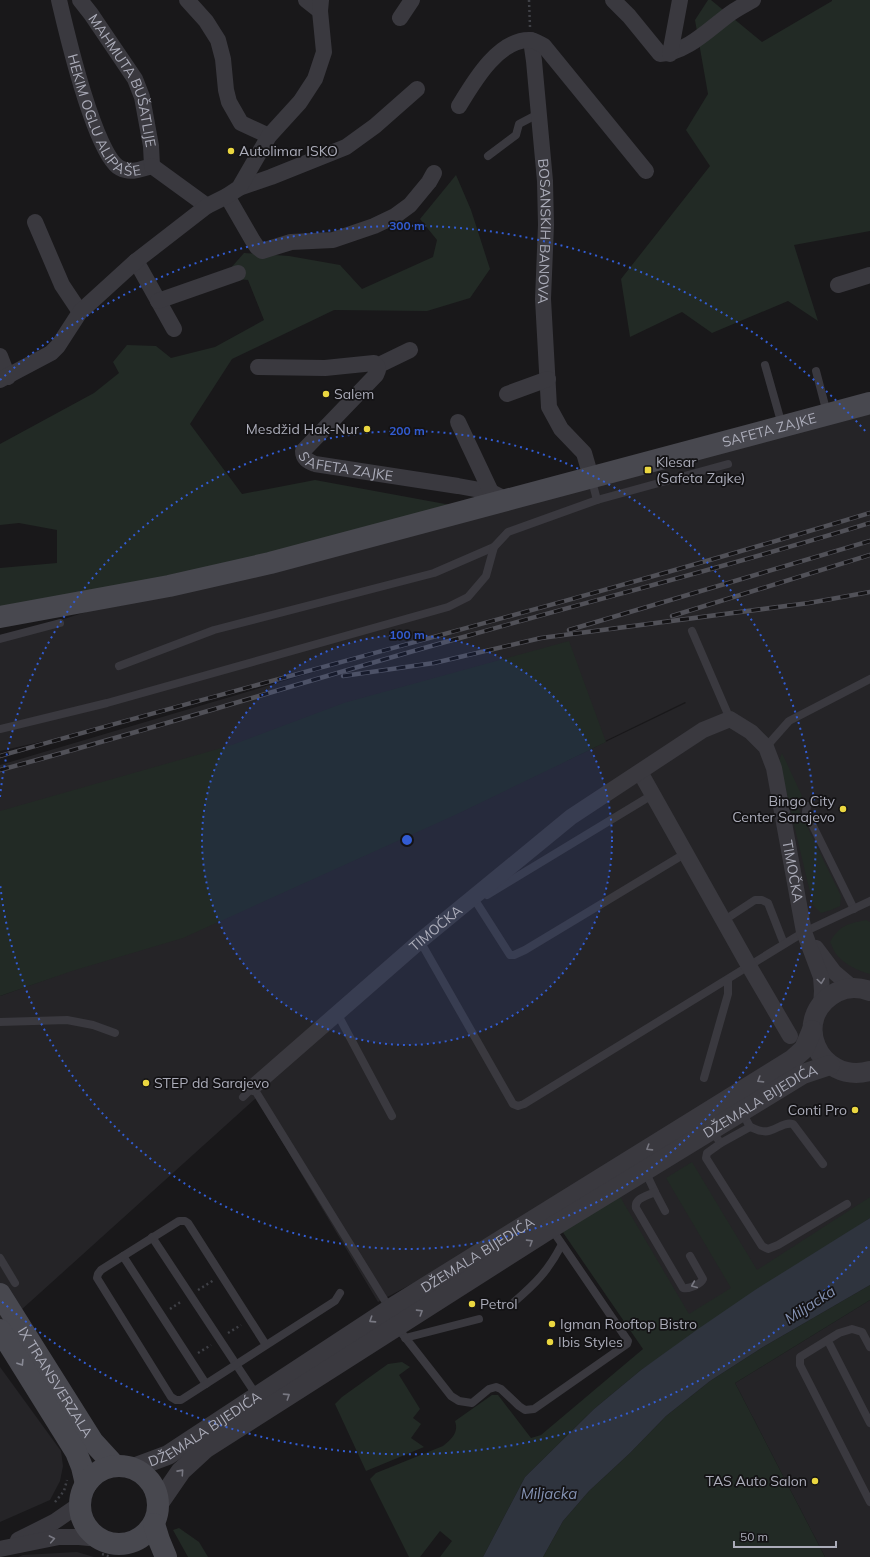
<svg xmlns="http://www.w3.org/2000/svg" width="870" height="1557" viewBox="0 0 870 1557" font-family="Mulish,sans-serif">
<style>
.built{fill:#252427;fill-rule:evenodd}
.green{fill:#222a25}
.water{fill:#2f343e}
.lines{fill:none;stroke-linecap:round;stroke-linejoin:round}
.path{stroke:#3f4046;stroke-width:2.5;stroke-dasharray:2 3;stroke-linecap:butt}
.service{stroke:#3a393f;stroke-width:8}
.minor{stroke:#3a393f;stroke-width:16}
.tertiary{stroke:#3a393f;stroke-width:20}
.secondary{stroke:#48484f;stroke-width:22}
.rail-casing{stroke:#515158;stroke-width:4.5}
.rail{stroke:#141315;stroke-width:3;stroke-dasharray:9;stroke-linecap:butt}
.oneway{stroke:#787882}
.oneway2{stroke:#888994}
.ring{fill:none;stroke:#325cd3;stroke-width:2;stroke-dasharray:2 4}
.poi-dot{fill:#ebd740;stroke:#141315;stroke-width:1.5}
.labels{text-anchor:middle;stroke-width:3.5;stroke-linejoin:round;paint-order:stroke}
.street-label{font-size:14px;fill:#abacb9;stroke:#141315}
.poi-label{font-size:14px;fill:#abacb9;stroke:#141315;text-anchor:start}
.water-label{font-size:15px;font-style:italic;fill:#8492b3;stroke:#141315}
.centre{fill:#325cd3;stroke:#141315;stroke-width:2}
.ring-label{font-size:12px;text-anchor:middle;font-weight:bold;fill:#325cd3;stroke:#141315;stroke-width:3.5;stroke-linejoin:round;paint-order:stroke}
</style>
<rect width="100%" height="100%" fill="#19181a"/>
<g class="built">
<path d="M870 406V1208L648 1352 550 1210 378 1302 256 1098 0 1329V996L56 976 0 993V765L412 643 98 729 0 751V639L169 586ZM685 702 686 703 566 761V760Z"/>
<path d="M870 1300V1557H825L735 1383Z"/>
<path d="M0 1367 61 1451 63 1466 60 1481 50 1500 0 1522Z"/>
<path d="M77 1552 94 1557H18L23 1555Z"/>
</g>
<g class="green">
<path d="M708 0H711L762 42 832 1V0H870V231L794 245 818 321 788 301 712 333 682 312 630 337 621 279 710 166 686 130 708 94 695 20Z"/>
<path d="M456 175 471 210 490 269 470 298 427 311 334 310 232 359 190 424 242 494 315 480 456 506 152 582 0 613V568L57 563V530L19 523 0 525V444L94 393 119 373 113 362 127 345 156 346 171 358 215 347 264 320 248 280 222 278 244 253 289 256 340 265 362 289 433 257 437 240 420 219Z"/>
<path d="M569 641 606 742 457 814 183 938 72 971 0 996V811L232 745 344 703Z"/>
<path d="M782 753 802 796 797 806 841 896 840 906 831 910 821 913 813 905 779 761Z"/>
<path d="M866 920 870 922V974C858 971 844 964 836 954 833 950 832 945 830 942 840 925 847 924 866 920Z"/>
<path d="M692 1162 757 1270 870 1197V1218L641 1370 594 1409 525 1477 483 1557H440L452 1541 440 1531 420 1557H409L370 1479 376 1473 443 1446C452 1439 459 1432 455 1421L492 1395H498L531 1438 541 1435 643 1349 562 1231 619 1195 689 1314 731 1288 666 1178Z"/>
<path d="M870 1285V1300L735 1383 825 1557H543L563 1521 589 1491 630 1453 666 1416 710 1381 763 1347Z"/>
<path d="M402 1362 410 1367 399 1375 420 1409 413 1418 421 1424 411 1438 424 1447 366 1471 335 1404 342 1397 388 1364Z"/>
<path d="M179 1528 199 1542 208 1557H188L173 1530Z"/>
</g>
<path class="water" d="M870 1218V1285L763 1347 710 1381 666 1416 630 1453 589 1491 563 1521 543 1557H483L525 1477 594 1409 641 1370 698 1329 755 1290Z"/>
<g class="lines">
<g class="path">
<path d="M529 0 530 27"/>
<path d="M198 1290 214 1280"/>
<path d="M170 1309 182 1301"/>
<path d="M228 1333 241 1325"/>
<path d="M198 1353 211 1345"/>
<path d="M55 1502 64 1491 67 1480"/>
<path d="M102 1554 111 1557"/>
</g>
<g class="service">
<path d="M488 156 516 135 519 124 538 114"/>
<path d="M765 365 782 425"/>
<path d="M816 371 827 413"/>
<path d="M597 500 728 464"/>
<path d="M692 631 730 719"/>
<path d="M0 639 60 623"/>
<path d="M119 666 214 630 434 573 494 547"/>
<path d="M0 729 107 703 448 607 468 597 486 576 494 547 508 532 597 500 591 477"/>
<path d="M766 747 789 721 870 679"/>
<path d="M807 806 806 812 854 909"/>
<path d="M487 895 652 795"/>
<path d="M473 897 510 955H514L525 950 686 853"/>
<path d="M723 921 755 900H762L768 903 784 944"/>
<path d="M420 941 513 1104 518 1106 524 1104 804 932 870 901"/>
<path d="M337 1013 392 1116"/>
<path d="M0 1022 67 1020 93 1025 115 1033"/>
<path d="M704 1078 728 994V980"/>
<path d="M243 1097 253 1087 390 1309"/>
<path d="M750 1127C754 1128 758 1131 762 1131 773 1134 782 1121 793 1124L823 1164"/>
<path d="M711 1131 721 1143 707 1153 706 1158 762 1246 768 1249 778 1245 847 1204"/>
<path d="M721 1143 750 1127 742 1112"/>
<path d="M645 1171 655 1192"/>
<path d="M665 1211 655 1192C647 1196 634 1198 636 1208L683 1288C690 1289 701 1284 703 1279L690 1256"/>
<path d="M152 1237 257 1396"/>
<path d="M123 1256 206 1384"/>
<path d="M0 1258 15 1283"/>
<path d="M514 1302C535 1284 548 1271 561 1246"/>
<path d="M397 1327 451 1396 459 1401 472 1403 489 1389 496 1387 501 1389 519 1406 525 1410 534 1409 627 1344 628 1341 551 1228"/>
<path d="M405 1338 479 1319"/>
<path d="M828 1341 870 1423"/>
<path d="M266 1345 188 1223 185 1221H179L101 1270 98 1274 97 1278 171 1397 176 1400H181L335 1301 340 1293"/>
<path d="M870 1347 862 1332 852 1329 839 1333 800 1357V1365L870 1502"/>
</g>
<g class="minor">
<path id="s1" d="M59 0C66 30 95 156 120 168 131 174 141 169 152 166"/>
<path id="s2" d="M80 0 91 14 135 79 142 97 151 146 152 166"/>
<path d="M187 0 206 21 218 40 223 59 226 90 229 102 241 123 269 136"/>
<path d="M306 0 320 11"/>
<path d="M613 0 629 16 660 54C687 53 710 28 731 13 738 8 746 4 753 0"/>
<path d="M400 18 412 0"/>
<path id="s3" d="M531 40 534 61 545 181 546 225 543 299 549 407 561 429 584 453 591 477"/>
<path d="M670 54 680 0"/>
<path d="M459 106C473 83 498 39 530 40 534 40 540 44 544 46L646 171"/>
<path d="M152 166 207 206"/>
<path d="M239 188 271 177 346 147 375 126 417 89"/>
<path d="M227 196 253 241 257 247 262 251 291 242 333 240 374 226 395 216 410 205 429 182 434 173"/>
<path d="M35 222 62 285 80 312"/>
<path d="M136 261 174 329"/>
<path d="M838 285 870 275"/>
<path d="M158 301 238 273"/>
<path d="M0 356 8 377"/>
<path d="M377 366 410 350"/>
<path id="s4" d="M258 367 325 368 374 363 377 366 378 370 376 375 303 451C303 459 308 461 315 464L458 486 491 492 507 500"/>
<path d="M0 380 51 353 58 346 80 312 136 261 207 206 227 196 239 188 269 136 300 102 315 79 324 52 320 11 321 0"/>
<path d="M507 394 548 379"/>
<path d="M458 422 491 492"/>
<path d="M640 772 749 966 790 1036"/>
<path d="M816 948 834 972 853 988"/>
<path id="s5" d="M253 1087 420 941 571 817 703 730 730 719 751 732 766 747 774 768 804 932 821 977 822 991 821 1005"/>
<path d="M18 1540 54 1522 80 1504"/>
<path d="M0 1549 59 1537H79L100 1539"/>
</g>
<g class="tertiary">
<path d="M870 991C859 987 847 987 837 992 789 1017 818 1085 870 1071"/>
<path id="s6" d="M133 1468 168 1455 390 1309 793 1059 804 1049 812 1030"/>
<path id="s7" d="M159 1503 181 1471 206 1448 551 1228 803 1074 830 1065"/>
</g>
<g class="secondary">
<path id="s8" d="M0 617 169 586 270 563 870 403"/>
<path id="s9" d="M0 1294 93 1442 115 1466"/>
<path d="M0 1330 76 1452 82 1467 86 1484"/>
<circle cx="119" cy="1505" r="39"/>
<path d="M154 1524 159 1540 166 1557"/>
</g>
<g class="rail-casing">
<g id="rail">
<path d="M672 616 870 555"/>
<path d="M569 630 870 541"/>
<path d="M343 676 434 663 541 638 809 603 870 592"/>
<path d="M0 756C290 674 582 600 870 513"/>
<path d="M0 770C157 728 311 679 467 636 601 598 737 564 870 523"/>
</g>
</g>
<use href="#rail" class="rail"/>
</g>
<defs><path id="oneway-chevron" d="M-2-3.5L2.5 0L-2 3.5" fill="none" stroke-width="1.6" stroke-linecap="round" stroke-linejoin="round"/></defs>
<g class="oneway">
<use href="#oneway-chevron" transform="translate(821 981) rotate(82)"/>
<use href="#oneway-chevron" transform="translate(760 1080) rotate(148)"/>
<use href="#oneway-chevron" transform="translate(649 1148) rotate(148)"/>
<use href="#oneway-chevron" transform="translate(530 1242) rotate(-32)"/>
<use href="#oneway-chevron" transform="translate(694 1285) rotate(157)"/>
<use href="#oneway-chevron" transform="translate(420 1312) rotate(-32)"/>
<use href="#oneway-chevron" transform="translate(372 1320) rotate(147)"/>
<use href="#oneway-chevron" transform="translate(287 1396) rotate(-33)"/>
<use href="#oneway-chevron" transform="translate(181 1472) rotate(-48)"/>
<use href="#oneway-chevron" transform="translate(52 1539) rotate(-11)"/>
</g>
<use class="oneway2" href="#oneway-chevron" transform="translate(21 1363) rotate(58)"/>
<circle cx="407" cy="840" r="205" fill="#325cd3" fill-opacity=".12"/>
<g class="ring">
<circle cx="407" cy="840" r="205"/>
<path d="M0 797A409 409 0 1 1 0 883"/>
<path d="M867 1247A614 614 0 0 1 0 1300M0 380A614 614 0 0 1 867 433"/>
</g>
<g class="poi-dot">
<circle cx="231" cy="151" r="4"/>
<circle cx="326" cy="394" r="4"/>
<circle cx="367" cy="429" r="4"/>
<rect x="644" y="466" width="8" height="8" rx="2"/>
<circle cx="843" cy="809" r="4"/>
<circle cx="146" cy="1083" r="4"/>
<circle cx="855" cy="1110" r="4"/>
<circle cx="472" cy="1304" r="4"/>
<circle cx="552" cy="1324" r="4"/>
<circle cx="550" cy="1342" r="4"/>
<circle cx="815" cy="1481" r="4"/>
</g>
<g class="labels">
<g class="street-label">
<text dy="5" stroke="none"><textPath href="#s2" startOffset="93">MAHMUTA BUŠATLIJE</textPath></text>
<text dy="5" stroke="none"><textPath href="#s1" startOffset="129">HEKIM OGLU ALIPAŠE</textPath></text>
<text dy="5" stroke="none"><textPath href="#s3" startOffset="192">BOSANSKIH BANOVA</textPath></text>
<text dy="5" stroke="none"><textPath href="#s8" startOffset="792">SAFETA ZAJKE</textPath></text>
<text dy="5" stroke="none"><textPath href="#s4" startOffset="285">SAFETA ZAJKE</textPath></text>
<text dy="5" stroke="none"><textPath href="#s5" startOffset="778">TIMOČKA</textPath></text>
<text dy="5" stroke="none"><textPath href="#s5" startOffset="242">TIMOČKA</textPath></text>
<text dy="5" stroke="none"><textPath href="#s7" startOffset="727">DŽEMALA BIJEDIĆA</textPath></text>
<text dy="5" stroke="none"><textPath href="#s6" startOffset="406">DŽEMALA BIJEDIĆA</textPath></text>
<text dy="5" stroke="none"><textPath href="#s9" startOffset="104">IX TRANSVERZALA</textPath></text>
<text dy="5" stroke="none"><textPath href="#s6" startOffset="82">DŽEMALA BIJEDIĆA</textPath></text>
</g>
<g class="poi-label">
<text x="239" y="156">Autolimar ISKO</text>
<text x="334" y="399">Salem</text>
<text x="359" y="434" text-anchor="end">Mesdžid Hak-Nur</text>
<text x="656" y="467">Klesar<tspan x="656" dy="16">(Safeta Zajke)</tspan></text>
<text x="835" y="806" text-anchor="end">Bingo City<tspan x="835" dy="16">Center Sarajevo</tspan></text>
<text x="154" y="1088">STEP dd Sarajevo</text>
<text x="847" y="1115" text-anchor="end">Conti Pro</text>
<text x="480" y="1309">Petrol</text>
<text x="560" y="1329">Igman Rooftop Bistro</text>
<text x="558" y="1347">Ibis Styles</text>
<text x="807" y="1486" text-anchor="end">TAS Auto Salon</text>
</g>
<g class="water-label">
<text transform="translate(810 1305) rotate(-33)" y="5">Miljacka</text>
<text x="549" y="1499">Miljacka</text>
</g>
</g>
<circle cx="407" cy="840" r="6" class="centre"/>
<g class="ring-label">
<text x="407" y="230">300 m</text>
<text x="407" y="435">200 m</text>
<text x="407" y="639">100 m</text>
</g>
<path d="M734 1541v6h102v-6" fill="none" stroke="#abacb9" stroke-width="2"/>
<text x="740" y="1541" font-size="12" fill="#abacb9" stroke="#141315" stroke-width="3" paint-order="stroke">50 m</text>
</svg>
